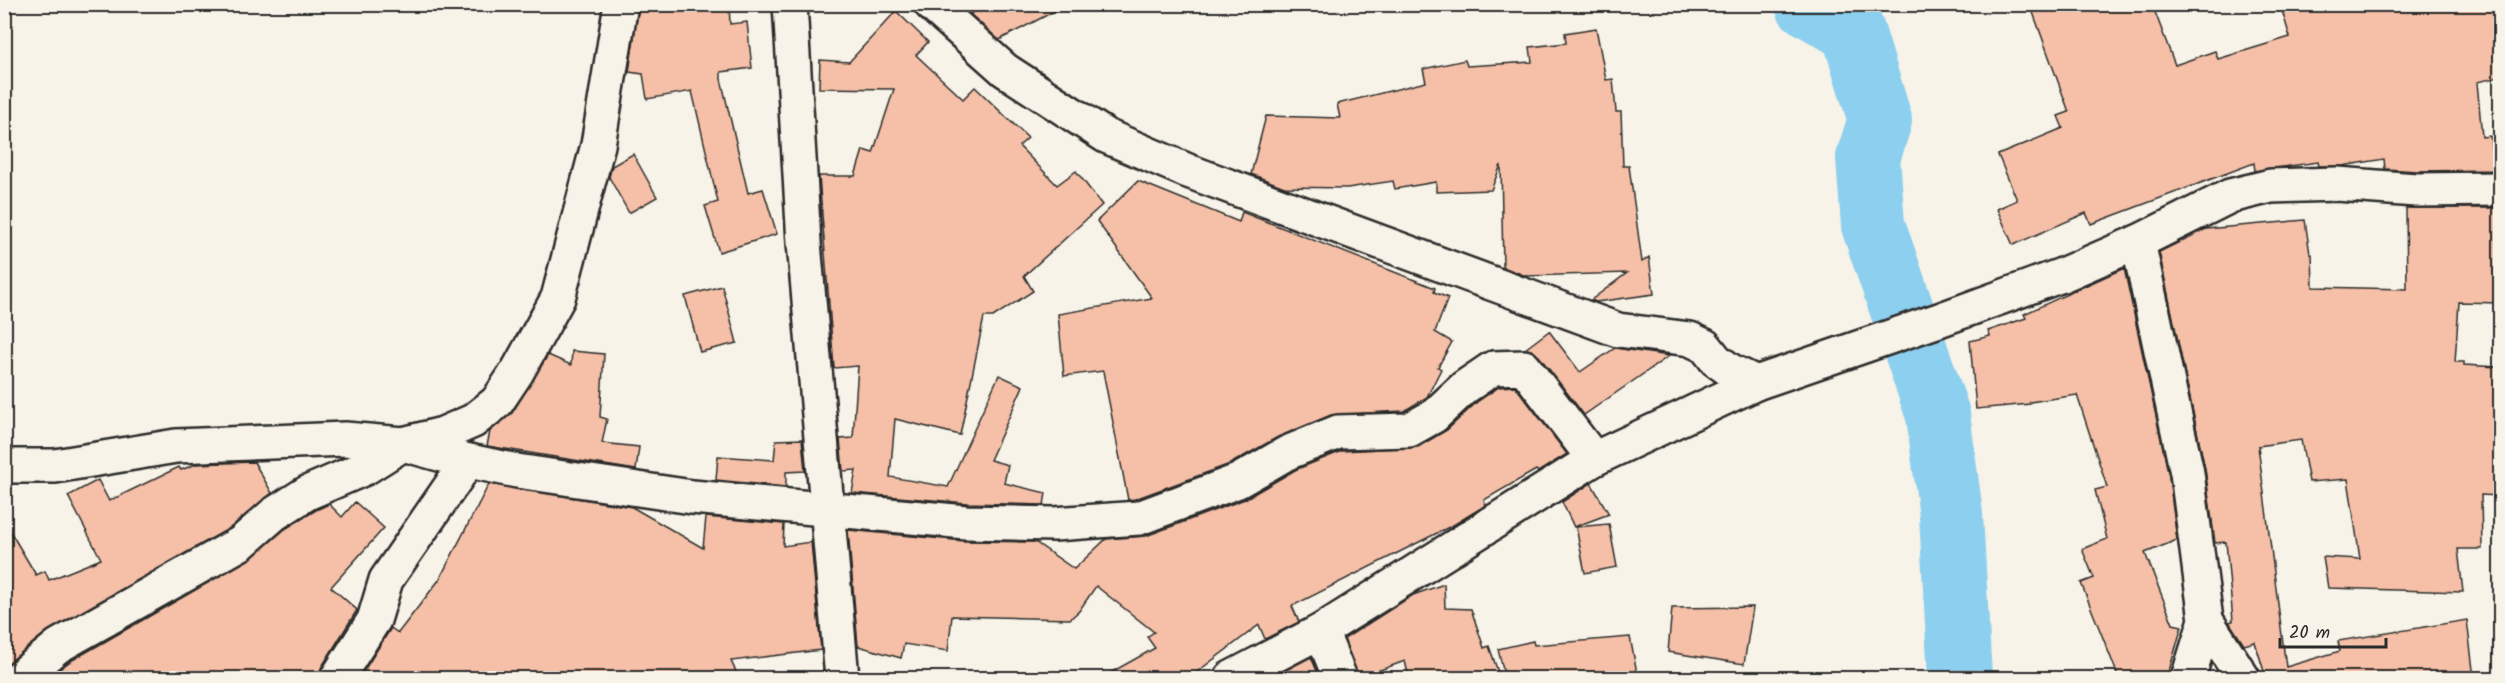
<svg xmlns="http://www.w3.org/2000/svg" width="2505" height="683" viewBox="0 0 2505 683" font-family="Kalam,sans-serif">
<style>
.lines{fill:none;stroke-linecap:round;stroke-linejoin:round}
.river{stroke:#8ccfee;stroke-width:64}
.building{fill:#f5c0a7;stroke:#2b2b2b;stroke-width:1.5}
.street-casing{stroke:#2b2b2b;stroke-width:38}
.street{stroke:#f7f3e8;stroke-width:33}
</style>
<rect width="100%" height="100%" fill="#f7f3e8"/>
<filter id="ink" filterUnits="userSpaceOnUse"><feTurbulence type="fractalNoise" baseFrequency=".0167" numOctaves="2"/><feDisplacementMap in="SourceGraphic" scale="12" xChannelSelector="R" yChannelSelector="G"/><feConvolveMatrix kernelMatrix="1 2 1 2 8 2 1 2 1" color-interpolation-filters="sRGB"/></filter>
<g filter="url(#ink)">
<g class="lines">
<path class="river" d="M1807 4 1853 31 1880 120 1868 158 1873 225 1938 415 1951 515 1960 678"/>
</g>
<g class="building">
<path d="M639 4H729L730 24 747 22 752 68 721 72V79L748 193 763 189 777 234 719 252 705 206 718 202 692 91 647 99 643 74 629 72Z"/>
<path d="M986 4H1068L999 40 970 14Z"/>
<path d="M2030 4H2152L2175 65 2215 51 2218 59 2290 37 2280 4H2500V77L2477 82 2482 137 2490 136 2494 170 2417 171 2385 169 2384 159 2342 166H2319L2318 162 2255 171 2254 163 2091 224 2086 213 2013 245 1997 209 2017 200 1998 155 2063 128 2058 116 2069 112Z"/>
<path d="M896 11 928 42 916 55 963 99 975 87 1028 138 1019 146 1057 185 1076 171 1102 205 1024 276 1033 291 993 317H984L960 435 895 419 890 477 948 487 999 375 1023 386 990 460 1008 465 1004 483 1046 493 1044 505 967 503 852 493 856 470 843 471 840 439 853 438 858 366 834 368 819 176H855L863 150 873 153 894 89 819 88 820 60 849 62Z"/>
<path d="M1596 28 1606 80 1613 79 1616 112H1621L1623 166H1629L1642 262 1649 257 1654 294 1596 302 1591 300 1627 273 1526 276 1503 267 1501 165 1491 190 1436 192V182L1395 189 1393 181 1347 188 1284 187 1251 174 1266 116 1340 118 1337 104 1426 82 1423 69 1465 60 1467 66 1532 62 1530 47 1566 43 1565 33Z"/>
<path d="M633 154 657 197 629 213 609 177 612 166Z"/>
<path d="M1138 181 1239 222 1242 212 1435 288 1434 292 1448 298 1435 332 1452 342 1438 367 1441 369 1427 397 1404 411 1331 415 1278 437 1230 464 1135 499 1128 500 1103 371 1064 376 1058 314 1152 298 1097 221Z"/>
<path d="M2406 208H2500V303L2459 302 2455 362H2464V365L2498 367 2496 432H2500V496L2481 495 2482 549H2458L2463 592 2328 588 2323 557 2360 559 2348 479 2309 482 2301 440 2258 446 2286 667 2340 651 2338 641 2467 620 2474 678H2266L2255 642 2244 645 2229 622 2233 621 2226 542 2215 543 2205 469 2159 252 2206 229 2305 220 2310 254H2312L2313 287 2407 289Z"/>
<path d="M2124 268 2169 476 2177 540 2145 553 2173 624 2182 626 2167 678H2119L2081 583 2094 578 2082 549 2107 539 2095 490 2107 487 2077 395 2030 402V404L1976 409 1970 341 1990 336 1988 331 2026 318 2024 314Z"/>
<path d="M722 286 737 343 700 352 685 296Z"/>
<path d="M1549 331 1580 372 1615 348 1669 356 1584 415 1539 356 1525 349Z"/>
<path d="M572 351 604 354 600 417 607 419 602 443 639 447 636 470 487 446 490 431 512 413 548 355 571 365Z"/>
<path d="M1515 386 1567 454 1538 472 1536 470 1484 500 1486 505 1455 524 1292 606 1299 622 1265 639 1259 625 1189 678H1101L1155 648 1147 637 1154 632 1096 586 1079 611 1070 619 952 616 948 651 904 644 901 658 858 646 848 530 964 541 1035 542 1074 569 1106 539 1146 536 1245 499 1295 470 1342 451 1418 447 1447 430 1477 402 1499 387Z"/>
<path d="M802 439 805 471 786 472V487L716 480 718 456 774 460 776 440Z"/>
<path d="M254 462 272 493 230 528 49 630 4 667V521L36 575 45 571 49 580 101 559 68 496 98 480 109 501 179 467 181 470 196 464Z"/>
<path d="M1591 483 1609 514 1574 527 1562 502Z"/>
<path d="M489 484 632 507 703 548 706 517 784 524 783 546 811 542 821 650 731 661 739 678H359L391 628 398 633 439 580Z"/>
<path d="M355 502 384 528 331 587 357 610 321 668 318 678H48L69 662 250 559 285 529 316 510 329 504 342 517Z"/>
<path d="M1609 524 1617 567 1585 573 1576 527Z"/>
<path d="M1444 584 1445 608 1471 609 1484 648 1489 646 1498 672 1477 678H1409L1405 661 1358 678 1344 639 1413 595Z"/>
<path d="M1753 607 1744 664 1668 652 1672 608Z"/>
<path d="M1630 637 1638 678H1505L1498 649 1533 641 1534 645Z"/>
<path d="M1311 657 1320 678H1283L1280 673Z"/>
</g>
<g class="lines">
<g class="street-casing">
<g id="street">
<path d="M790 4 804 243 842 678"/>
<path d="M931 4 1005 70 1106 136 1188 171 1618 330 1690 339 1705 346 1716 360 1731 371 1756 383"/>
<path d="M2138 242 2187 473 2206 620 2188 678"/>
<path d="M4 466H55L176 446 345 439 403 444 450 457 517 471 692 497 966 522 1054 524 1139 518 1238 481 1287 453 1338 432 1409 430 1434 416 1465 387 1493 368 1524 367 1594 459"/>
<path d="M2206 620 2243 678"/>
<path d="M1321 631 1340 678"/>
<path d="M19 678 58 646 241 543 274 514 307 493 365 468 403 444 443 434 473 421 497 402 517 372 558 298 598 145 621 4"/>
<path d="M337 678 374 620 386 580 468 461"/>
<path d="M1231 678 1321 631 1594 459 1756 383 1939 320 2062 275 2138 242 2230 196 2271 186 2337 184 2416 190 2500 189"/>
</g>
</g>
<use href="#street" class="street"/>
</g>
</g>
<rect width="2505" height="683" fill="none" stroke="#f7f3e8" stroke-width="24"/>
<rect x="12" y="12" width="2481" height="659" fill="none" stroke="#2b2b2b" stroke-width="2" filter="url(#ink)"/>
<path d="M2280 638v9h106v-9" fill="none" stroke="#2b2b2b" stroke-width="3"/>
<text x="2289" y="638" font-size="18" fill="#2b2b2b" stroke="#f7f3e8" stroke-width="4.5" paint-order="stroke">20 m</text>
</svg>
